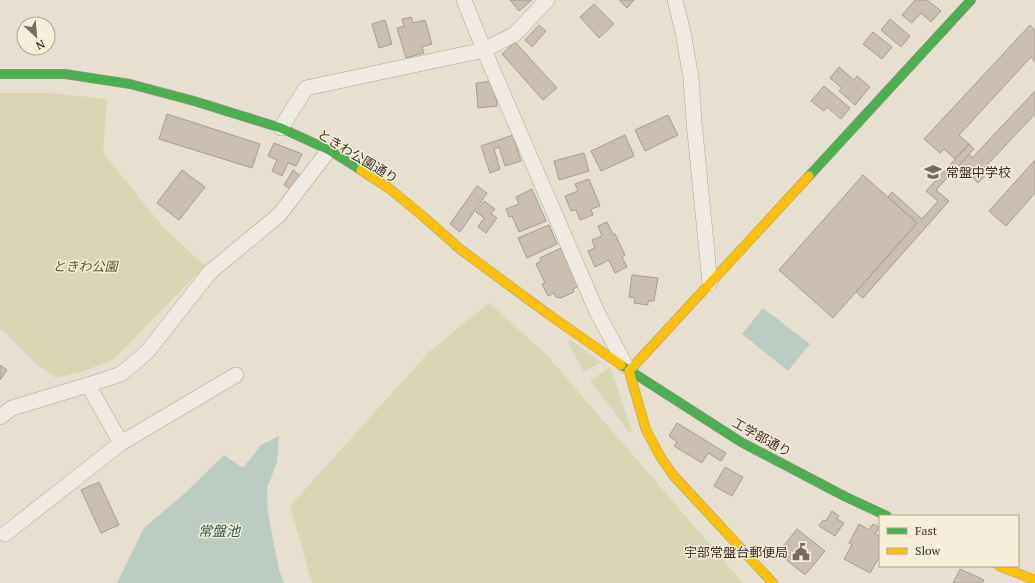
<svg xmlns="http://www.w3.org/2000/svg" width="1035" height="583" viewBox="0 0 1035 583" font-family="'PT Serif','Noto Sans JP',serif">
<style>
.green{fill:#d6d7b3}
.water{fill:#bcccc2}
.building{fill:#cbbfb2;stroke:#a89c90}
.lines{fill:none;stroke-linecap:round;stroke-linejoin:round}
.street-casing{stroke:#ada599;stroke-width:16}
.fast-casing{stroke:#9c958a;stroke-width:10}
.slow-casing{stroke:#9c958a;stroke-width:10}
.street{stroke:#efebe3;stroke-width:15}
.fast{stroke:#4caf50;stroke-width:9}
.slow{stroke:#ffc107;stroke-width:9}
.labels{text-anchor:middle;stroke-width:3;stroke-linejoin:round;paint-order:stroke}
.street-label{font-size:13px;fill:#3d2e20;stroke:#f7eed8}
.poi-label{font-size:13px;fill:#3d2e20;stroke:#f7eed8;text-anchor:start}
.park-label{font-size:13px;font-style:italic;fill:#4d5a26;stroke:#f7eed8}
.water-label{font-size:14px;font-style:italic;fill:#2f5d5a;stroke:#f7eed8}
</style>
<rect width="100%" height="100%" fill="#e7e0d1"/>
<g class="green">
<path d="M0 93H51L107 99 103 153 164 228 205 266 113 360 81 372 56 378 34 362 4 331 0 330Z"/>
<path d="M489 303 546 354 743 583H312L290 506 429 352Z"/>
<path d="M570 339 601 362 584 372 568 343Z"/>
<path d="M610 367 612 371 632 431 629 432 590 381Z"/>
</g>
<g class="water">
<path d="M763 308 810 344 788 371 742 334Z"/>
<path d="M279 436 277 462 267 488 268 513 279 570 284 583H117L144 528 184 494 224 455 243 468 261 445Z"/>
</g>
<g class="building">
<path d="M510 0H532L519 11Z"/>
<path d="M619 0H634L627 8Z"/>
<path d="M915 0H927L941 11 931 22 921 13 912 23 902 15Z"/>
<path d="M594 4 614 24 599 38 580 17Z"/>
<path d="M411 17 413 23 425 20 432 44 422 47 424 53 406 58 397 28 404 26 402 19Z"/>
<path d="M890 19 910 36 901 47 881 30Z"/>
<path d="M385 20 392 44 379 48 372 24Z"/>
<path d="M539 25 546 31 532 47 525 40Z"/>
<path d="M1030 25 1035 30V62L1031 57 959 135 969 144 955 159 944 149 940 153 924 139Z"/>
<path d="M873 32 892 47 882 59 863 44Z"/>
<path d="M515 42 557 88 543 100 502 54Z"/>
<path d="M839 67 854 80 857 76 870 87 855 105 839 91 842 88 830 78Z"/>
<path d="M494 81 497 106 478 108 476 83Z"/>
<path d="M824 86 850 108 841 119 827 107 824 111 811 101Z"/>
<path d="M1035 91V114L987 165 991 169 978 183 959 165 969 154 972 158Z"/>
<path d="M167 114 260 144 252 168 159 139Z"/>
<path d="M668 115 678 135 645 151 635 130Z"/>
<path d="M513 135 521 161 505 166 499 147 494 149 500 169 490 173 481 146Z"/>
<path d="M625 135 634 156 601 171 591 151Z"/>
<path d="M274 143 302 154 296 166 288 163 282 176 272 171 277 160 268 156Z"/>
<path d="M969 144 974 149 936 190 949 201 863 298 856 292 917 223 888 197 892 192 922 219 938 201 926 191Z"/>
<path d="M584 153 589 171 559 180 554 161Z"/>
<path d="M1035 160V193L1006 226 989 211Z"/>
<path d="M182 170 205 187 179 220 157 203Z"/>
<path d="M293 170 301 176 291 190 284 185Z"/>
<path d="M863 175 917 223 833 318 779 270Z"/>
<path d="M589 179 600 206 591 209 593 215 580 220 576 210 571 211 565 196 578 191 575 184Z"/>
<path d="M477 186 487 193 460 232 450 224Z"/>
<path d="M532 189 546 221 519 232 512 216 509 217 506 209 519 204 516 197Z"/>
<path d="M484 201 495 209 491 214 497 218 486 233 478 227 484 218 476 212Z"/>
<path d="M607 222 613 234H615L625 255 622 257 627 267 615 273 609 260 595 267 588 251 595 248 592 240 602 236 598 226Z"/>
<path d="M549 225 557 244 527 258 518 238Z"/>
<path d="M561 248 579 286 573 289 574 292 561 298 556 297 554 293 548 296 542 284 545 283 536 264 541 261 540 258Z"/>
<path d="M632 275 658 278 654 301H648V305L634 303 635 298 629 297Z"/>
<path d="M0 365 7 370 0 380Z"/>
<path d="M677 423 726 453 721 461 708 453 702 463 674 446 677 442 669 436Z"/>
<path d="M725 467 743 477 732 496 714 486Z"/>
<path d="M99 482 119 525 101 533 81 490Z"/>
<path d="M832 511 839 516 837 519 844 523 835 536 819 526 823 520 826 521Z"/>
<path d="M859 524 869 530 873 524 879 527 875 534 880 537V556L870 573 844 559 852 545 849 543Z"/>
<path d="M797 529 825 551 805 575 778 553Z"/>
<path d="M960 569 984 580 982 583H953Z"/>
</g>
<g class="lines">
<g class="street-casing">
<g id="street">
<path d="M464 0 484 50 597 312 626 366"/>
<path d="M675 0 683 32 691 78 694 122 710 283"/>
<path d="M281 128 306 88 484 50 515 34 547 0"/>
<path d="M88 385 121 443"/>
<path d="M0 417 12 408 88 385 121 374 147 352 210 272 279 215 329 150"/>
<path d="M5 534 121 443 236 375"/>
</g>
</g>
<g class="fast-casing">
<g id="fast">
<path d="M0 74H65L130 84 194 101 281 128 329 150 361 170"/>
<path d="M809 176 971 0"/>
<path d="M621 365 741 442 846 497 887 516"/>
</g>
</g>
<g class="slow-casing">
<g id="slow">
<path d="M361 170 390 189 425 218 460 249 548 314 621 365"/>
<path d="M629 371 809 176"/>
<path d="M629 371 646 430 660 456 673 475 773 583"/>
<path d="M999 566 1035 580"/>
</g>
</g>
<use href="#street" class="street"/>
<use href="#fast" class="fast"/>
<use href="#slow" class="slow"/>
</g>
<defs>
<g id="school-bare" transform="scale(1.38)"><path d="M0-5L7-2L0 1L-7-2ZM-4 1L0 2.5L4 1V4Q0 6-4 4Z" fill="#786c5e" stroke="#f7eed8" stroke-width="2.5" paint-order="stroke"/></g>
<g id="civic-bare" transform="scale(1.38)"><path d="M-.6-6.5H3V-4.5H.6V-3L4-1V1h2V6H-6V1h2V-1L-.6-3ZM-1.2 2.5V6h2.4V2.5Z" fill="#786c5e" stroke="#f7eed8" stroke-width="2.5" paint-order="stroke"/></g>
</defs>
<g fill-rule="evenodd">
<use href="#school-bare" x="933" y="172"/>
<use href="#civic-bare" x="801" y="552"/>
</g>
<g class="labels">
<g class="street-label">
<text transform="translate(358 156) rotate(31)" y="5">ときわ公園通り</text>
<text transform="translate(762 437) rotate(29)" y="5">工学部通り</text>
</g>
<g class="poi-label">
<text x="946" y="177">常盤中学校</text>
<text x="788" y="557" text-anchor="end">宇部常盤台郵便局</text>
</g>
<g class="park-label">
<text x="85" y="271">ときわ公園</text>
</g>
<g class="water-label">
<text x="219" y="536">常盤池</text>
</g>
</g>
<rect x="879" y="515" width="140" height="52" fill="#f7eed8" stroke="#ada18e"/>
<rect x="887" y="528" width="20" height="6" fill="#4caf50" stroke="#ada18e"/>
<text x="915" y="535" font-size="12" fill="#3d2e20">Fast</text>
<rect x="887" y="548" width="20" height="6" fill="#ffc107" stroke="#ada18e"/>
<text x="915" y="555" font-size="12" fill="#3d2e20">Slow</text>
<g transform="translate(36 36) rotate(154)"><circle r="19" fill="#f7eed8" stroke="#ada18e"/>
<path d="M0-3L7 15L0 10L-7 15Z" fill="#786c5e"/>
<text y="-6" font-size="11" font-weight="bold" text-anchor="middle" fill="#3d2e20">N</text>
</g>
</svg>
